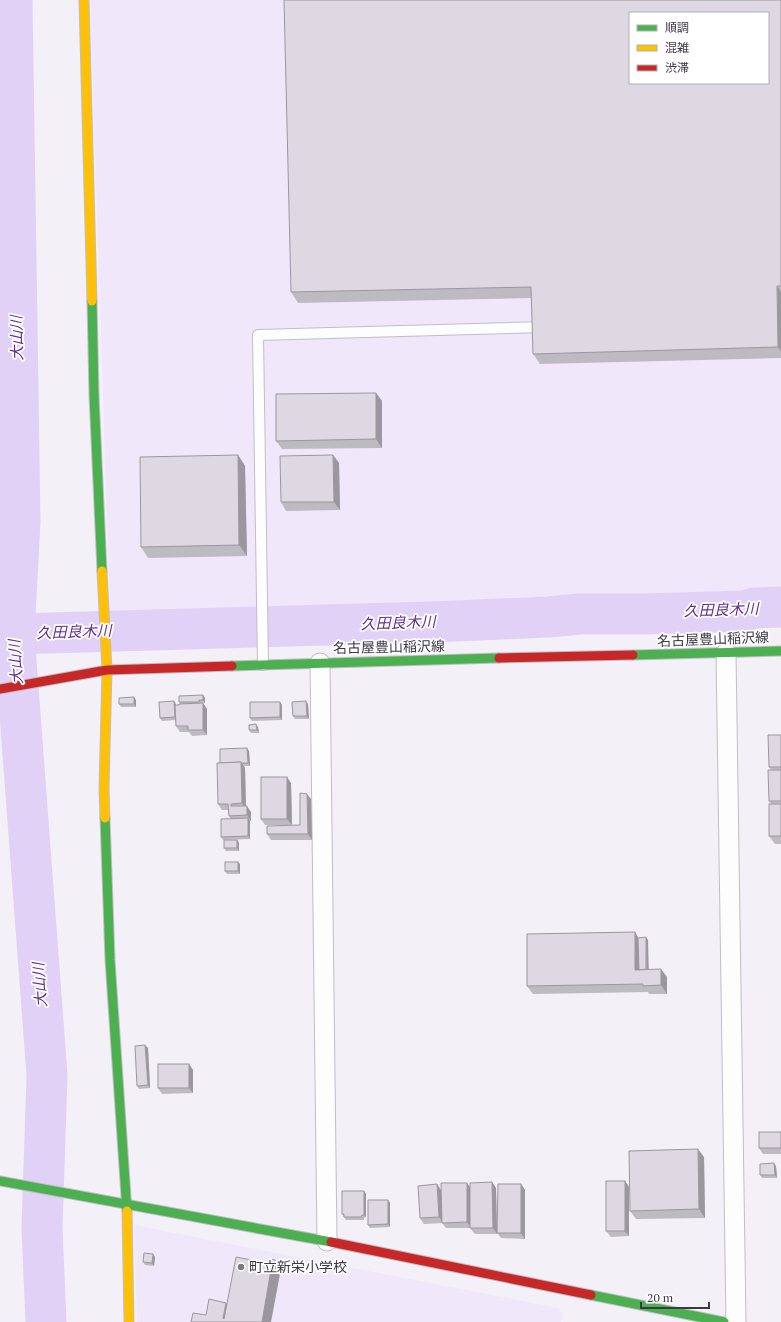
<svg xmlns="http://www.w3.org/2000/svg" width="781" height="1322" viewBox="0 0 781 1322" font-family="'PT Serif','Noto Sans JP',serif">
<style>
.built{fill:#f0e8fa;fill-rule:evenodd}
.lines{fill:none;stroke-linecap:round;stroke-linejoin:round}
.river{stroke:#e2d1f7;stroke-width:41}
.lane-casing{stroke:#c1bdc7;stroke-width:12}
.street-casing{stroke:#c1bdc7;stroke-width:21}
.fast-casing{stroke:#c1bdc7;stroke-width:11}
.slow-casing{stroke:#c1bdc7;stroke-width:11}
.jam-casing{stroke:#c1bdc7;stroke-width:11}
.lane{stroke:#fdfdfe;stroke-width:10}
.street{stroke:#fdfdfe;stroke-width:19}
.fast{stroke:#4caf50;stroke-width:9}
.slow{stroke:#ffc107;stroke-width:9}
.jam{stroke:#c62828;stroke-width:9}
.wall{fill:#bebac2}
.shaded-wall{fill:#9b979e}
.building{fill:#ddd8e2;stroke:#9b979e;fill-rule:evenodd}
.poi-dot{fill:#7e7884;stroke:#fff;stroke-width:1.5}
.labels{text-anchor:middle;stroke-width:3.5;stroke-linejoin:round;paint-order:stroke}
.street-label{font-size:14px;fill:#3e3846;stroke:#fff}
.poi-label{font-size:14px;fill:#3e3846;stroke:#fff;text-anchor:start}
.water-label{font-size:15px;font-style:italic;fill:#5f2e8d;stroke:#fff}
</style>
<rect width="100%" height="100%" fill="#f4f0f8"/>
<g class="built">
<path d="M90 0H781V622L111 644ZM630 13H768V83H630Z"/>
<path d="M134 1225 558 1308 563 1314 561 1322H137Z"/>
</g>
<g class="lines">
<g class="river">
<path d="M12 0 20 522 14 634 47 1075 42 1228 46 1322"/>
<path d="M14 634 430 622 548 617 580 614H644L745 611 755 608 781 607"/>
</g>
<g class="lane-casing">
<path id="lane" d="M263 665 258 335 545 327"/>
</g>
<g class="street-casing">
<g id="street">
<path d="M726 653 736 1322"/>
<path d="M320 663 327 1241"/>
</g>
</g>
<g class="fast-casing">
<g id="fast">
<path d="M92 301 94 395 102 571"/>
<path d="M633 655 781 651"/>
<path d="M232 666 499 658"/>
<path d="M105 818 110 960 127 1211"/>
<path d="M0 1181 331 1242"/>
<path d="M591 1295 724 1322"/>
</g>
</g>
<g class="slow-casing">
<g id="slow">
<path d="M84 0 92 301"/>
<path d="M102 571 107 670 104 789 105 818"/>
<path d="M127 1211 129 1322"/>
</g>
</g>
<g class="jam-casing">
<g id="jam">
<path d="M499 658 633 655"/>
<path d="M0 689 107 670 232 666"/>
<path d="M331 1242 591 1295"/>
</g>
</g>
<use href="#lane" class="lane"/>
<use href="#street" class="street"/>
<use href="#fast" class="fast"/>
<use href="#slow" class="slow"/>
<use href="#jam" class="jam"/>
</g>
<g class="wall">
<path d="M781 0V358L540 364 533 354 532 298 298 303 291 292Z"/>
<path d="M376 393 382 401V448L282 449 276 441Z"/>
<path d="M238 455 245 466 247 556 148 558 141 547Z"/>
<path d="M333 455 339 463 340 510 286 511 281 502Z"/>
<path d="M203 695 205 698V703H203L207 709V735L192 736 189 732H180L176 726 175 720 162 721 160 718 176 704V705H179L181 704 179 702Z"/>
<path d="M136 700V707H121L119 704Z"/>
<path d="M280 702 282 705V720L252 721 250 718Z"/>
<path d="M308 704 309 719H295L293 716Z"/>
<path d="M258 727 259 733H251L249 730Z"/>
<path d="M781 735V844H775L769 836 771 804 769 801 771 770 769 767Z"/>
<path d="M249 751 250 766H244L245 768 246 806 251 812V821H250V839L223 840 221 837 231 819 229 816 228 810H222L218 804 220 763Z"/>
<path d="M291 783 292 825H265L261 819Z"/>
<path d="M311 799 312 840H271L267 834 300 825Z"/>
<path d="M237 840 239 843V851H226L224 848Z"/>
<path d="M240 864V874H227L225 871Z"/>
<path d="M635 932 638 938 648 940V969L667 977V994H649L648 992 533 994 527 986Z"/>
<path d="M148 1048 150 1088 139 1089 137 1086Z"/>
<path d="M189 1064 193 1070V1093L162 1094 158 1088Z"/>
<path d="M781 1132V1154H763L759 1148Z"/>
<path d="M704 1157 705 1218 636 1219 630 1211Z"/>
<path d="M776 1166 777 1178H762L760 1175Z"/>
<path d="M625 1181 629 1187V1236L611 1237 606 1231Z"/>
<path d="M492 1182 496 1188 497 1234H475L470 1228H446L442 1223 424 1224 420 1218 467 1183 470 1187Z"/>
<path d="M521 1184 525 1190V1239L501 1238 497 1233Z"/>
<path d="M366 1194V1217L364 1218V1220H346L342 1214Z"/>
<path d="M388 1200 390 1203V1227L370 1228 368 1225Z"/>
<path d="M155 1257 154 1266 145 1265 143 1262Z"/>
</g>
<g class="shaded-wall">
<path d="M777 286 781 292V351L778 347Z"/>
<path d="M376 393 382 401V448L376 439Z"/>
<path d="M238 455 245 466 247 556 239 545Z"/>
<path d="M333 455 339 463 340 510 334 502Z"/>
<path d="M203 695 205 698V703L203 700Z"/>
<path d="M134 697 136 700V707L134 704Z"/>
<path d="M174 701 176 704 177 720 175 717Z"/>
<path d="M306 701 308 704 309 719 307 716Z"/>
<path d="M280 702 282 705V720L280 717Z"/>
<path d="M203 703 207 709V735L203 730Z"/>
<path d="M256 724 258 727 259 733 257 730Z"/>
<path d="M247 748 249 751 250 766 248 763Z"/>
<path d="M241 762 245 768 246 809 242 803Z"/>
<path d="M287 777 291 783 292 825 287 819Z"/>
<path d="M307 794 311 799 312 840 308 834Z"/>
<path d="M247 806 251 812V821L247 815Z"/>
<path d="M248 818 250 821V839L248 836Z"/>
<path d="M237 840 239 843V851L237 848Z"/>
<path d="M238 862 240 864V874L238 871Z"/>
<path d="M635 932 640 941 641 975 635 970Z"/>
<path d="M646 937 648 940 649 978 647 975Z"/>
<path d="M661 969 667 977V994L661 985Z"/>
<path d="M145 1045 148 1048 150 1088 148 1085Z"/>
<path d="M189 1064 193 1070V1093L189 1088Z"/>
<path d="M698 1149 704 1157 705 1218 699 1209Z"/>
<path d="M774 1163 776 1166 777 1178 775 1175Z"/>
<path d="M625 1181 629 1187V1236L625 1231Z"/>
<path d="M492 1182 496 1188 497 1234 493 1228Z"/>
<path d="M467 1183 471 1189V1228L467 1222Z"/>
<path d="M437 1184 441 1190 443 1223 439 1217Z"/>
<path d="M521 1184 525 1190V1239L521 1233Z"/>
<path d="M364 1191 366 1194V1217L364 1215Z"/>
<path d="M388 1200 390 1203V1227L388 1224Z"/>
<path d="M153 1254 155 1257 154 1266 152 1263Z"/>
<path d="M275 1260 277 1263 276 1268 280 1274 271 1322H262L272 1264Z"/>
<path d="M226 1303 233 1313 231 1322 223 1318Z"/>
</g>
<g class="building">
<path d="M284 0H781V286H777L778 347 533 354 531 287 291 292ZM630 13H768V83H630Z"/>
<path d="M376 393V439L276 441V394Z"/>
<path d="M238 455 239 545 141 547 140 457Z"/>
<path d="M333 455 334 502H281L280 456Z"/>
<path d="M203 695V700H199V702H179V696Z"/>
<path d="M134 697V704H119V698Z"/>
<path d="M174 701 175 717 160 718 159 702Z"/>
<path d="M306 701 307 716H293L292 702Z"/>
<path d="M250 702H280V717L250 718Z"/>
<path d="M203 703V730H188V726H176L175 705H179V704Z"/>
<path d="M256 724 257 730H249V725Z"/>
<path d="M768 735H781V767H769Z"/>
<path d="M247 748 248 763H242L241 762 220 763V749Z"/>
<path d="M241 762 242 803 231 804V806H247V815L229 816 228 804H218L217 763Z"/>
<path d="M768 770H781V801H769Z"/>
<rect x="261" y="777" width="26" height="42"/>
<path d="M300 793 307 794 308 834H267V826L300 825Z"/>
<rect x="769" y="804" width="12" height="32"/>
<path d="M248 818V836L221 837V819Z"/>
<rect x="224" y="840" width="13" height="8"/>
<rect x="225" y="862" width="13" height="9"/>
<path d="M635 932V970L661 969V985L643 986V984L527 986V934Z"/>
<path d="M646 937V969L639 970 638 938Z"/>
<path d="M145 1045 148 1085 137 1086 135 1046Z"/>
<rect x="158" y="1064" width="31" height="24"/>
<rect x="759" y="1132" width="22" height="16"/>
<path d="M698 1149 699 1209 630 1211 629 1151Z"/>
<path d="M774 1163 775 1175H760V1164Z"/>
<rect x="606" y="1181" width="19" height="50"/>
<path d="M492 1182 493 1228H470V1183Z"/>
<path d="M441 1183H467V1222L442 1223Z"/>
<path d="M437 1184 439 1217 420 1218 418 1186Z"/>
<path d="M498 1184H521V1233H497Z"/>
<path d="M342 1191H364V1215H362L361 1217H344V1214H342Z"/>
<path d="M368 1200H388V1224L368 1225Z"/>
<path d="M144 1253 153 1254 152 1263 143 1262Z"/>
<path d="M236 1257 272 1264 262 1322H191L193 1313 206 1315 209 1299 226 1303 223 1318 224 1319Z"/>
<path d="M269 1259 275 1260 274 1266 272 1264 268 1263Z"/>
</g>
<circle class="poi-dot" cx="241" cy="1267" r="4"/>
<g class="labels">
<g class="street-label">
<text transform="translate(713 639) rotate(-2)" y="5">名古屋豊山稲沢線</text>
<text transform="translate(389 647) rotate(-1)" y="5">名古屋豊山稲沢線</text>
</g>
<g class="poi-label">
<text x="249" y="1272">町立新栄小学校</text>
</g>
<g class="water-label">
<text transform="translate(17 338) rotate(-91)" y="5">大山川</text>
<text transform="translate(721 610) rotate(-2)" y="5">久田良木川</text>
<text transform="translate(398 623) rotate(-2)" y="5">久田良木川</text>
<text transform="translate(74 632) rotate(-2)" y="5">久田良木川</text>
<text transform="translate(16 662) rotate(-94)" y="5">大山川</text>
<text transform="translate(40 985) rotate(-94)" y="5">大山川</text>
</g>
</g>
<rect x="629" y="12" width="140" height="72" fill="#ffffff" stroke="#b2afb5"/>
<rect x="637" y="25" width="20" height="6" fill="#4caf50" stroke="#b2afb5"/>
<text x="665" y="32" font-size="12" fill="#3e3846">順調</text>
<rect x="637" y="45" width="20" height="6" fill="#ffc107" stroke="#b2afb5"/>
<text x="665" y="52" font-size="12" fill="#3e3846">混雑</text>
<rect x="637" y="65" width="20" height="6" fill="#c62828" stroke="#b2afb5"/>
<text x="665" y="72" font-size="12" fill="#3e3846">渋滞</text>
<path d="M641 1302v6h68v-6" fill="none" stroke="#3e3846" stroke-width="2"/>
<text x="647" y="1302" font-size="12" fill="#3e3846" stroke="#ffffff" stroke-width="3" paint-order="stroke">20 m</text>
</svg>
